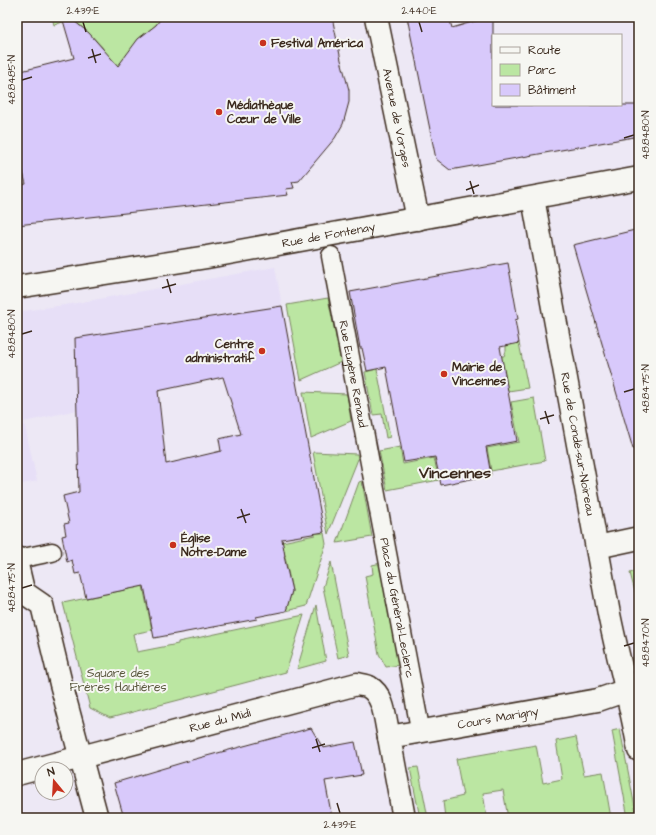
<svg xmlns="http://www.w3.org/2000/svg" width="656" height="835" viewBox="0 0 656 835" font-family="'Architects Daughter',sans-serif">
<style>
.built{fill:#e7dff7}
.green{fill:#bbe6a2;stroke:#7b8860}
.building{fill:#d8c9fb;stroke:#3b2a1e;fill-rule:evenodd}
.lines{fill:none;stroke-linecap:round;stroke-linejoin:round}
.pedestrian-casing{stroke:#3b2a1e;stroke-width:21}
.minor-casing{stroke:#3b2a1e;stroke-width:25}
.tertiary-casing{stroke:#3b2a1e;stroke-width:25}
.secondary-casing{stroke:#3b2a1e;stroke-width:25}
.pedestrian{stroke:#f6f6f2;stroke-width:18}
.minor{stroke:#f6f6f2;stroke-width:22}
.tertiary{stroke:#f6f6f2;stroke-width:22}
.secondary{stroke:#f6f6f2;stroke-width:22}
.ticks{fill:none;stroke:#3b2a1e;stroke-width:1.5}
.poi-dot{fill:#c8321e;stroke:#f6f6f2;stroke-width:1.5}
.labels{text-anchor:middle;stroke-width:4;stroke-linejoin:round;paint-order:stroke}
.poi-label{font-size:12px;font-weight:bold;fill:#3b2a1e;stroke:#f6f6f2;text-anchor:start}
.street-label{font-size:12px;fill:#3b2a1e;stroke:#f6f6f2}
.park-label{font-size:12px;fill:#5b593f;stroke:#f6f6f2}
.district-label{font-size:16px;font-weight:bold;fill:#3b2a1e;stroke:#f6f6f2}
.neatline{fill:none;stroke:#3b2a1e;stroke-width:1.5}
.ticks-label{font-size:10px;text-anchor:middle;fill:#3b2a1e}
</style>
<rect width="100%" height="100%" fill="#ede8f5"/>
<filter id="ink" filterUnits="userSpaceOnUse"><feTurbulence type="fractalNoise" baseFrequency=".025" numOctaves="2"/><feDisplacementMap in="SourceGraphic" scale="8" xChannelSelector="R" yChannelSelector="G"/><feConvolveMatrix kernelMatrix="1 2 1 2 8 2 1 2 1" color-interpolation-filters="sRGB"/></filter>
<g filter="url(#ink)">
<path class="built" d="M275 267 282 306 75 338 77 410 24 422 37 481 17 485V312L71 304Z"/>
<g class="green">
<path d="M52 17H162L156 25 138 39 120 77 102 47 89 33 72 19 54 25Z"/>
<path d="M328 298 341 362 301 380 287 305Z"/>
<path d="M519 343 528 388 508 391 501 356H504L506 351V346Z"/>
<path d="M377 369 390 437 386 438 382 414 373 415 365 372Z"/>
<path d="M303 392 347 394 351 421 311 438Z"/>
<path d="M534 398 545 461 491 471 487 448 519 442 511 402Z"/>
<path d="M400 447 403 464 434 458 439 480 387 490 379 451Z"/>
<path d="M313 452 357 454 358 459 328 534Z"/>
<path d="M362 481 372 537 337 543 359 482Z"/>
<path d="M315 533H324L326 544 306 606 286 611 292 591 282 542 315 535Z"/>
<path d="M331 562 349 655 338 658 323 587Z"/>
<path d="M381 563 400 665 386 667 379 654 365 576 373 574 372 565Z"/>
<path d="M639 570V607L630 573Z"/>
<path d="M143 586 152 630 133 634 137 652 178 644V642L304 615 286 672 110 718 90 708 63 603Z"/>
<path d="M316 605 326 661 297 669Z"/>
<path d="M620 729 637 818H628L612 731Z"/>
<path d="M576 737 584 775 603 772 611 818H508L503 790 483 793 487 818H445L443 801 463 796 456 759 536 745 543 783 562 779 556 741Z"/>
<path d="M418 767 428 818H420L410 768Z"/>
</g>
<g class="building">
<path d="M62 17H69L89 33 118 66 138 39 156 25 162 17H332L341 60 349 90V102L343 124 335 138 299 181 292 182 294 188 286 189 288 195 17 225V186L26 184 17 149V72L74 58Z"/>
<path d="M407 17H449L452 28 489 17H493V105H639V136L450 170 436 159Z"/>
<path d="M639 229V448L633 449 573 245Z"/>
<path d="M508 263 518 319 515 320 519 343 500 347 517 441 486 447 491 475 441 485 435 457 404 462 386 367 367 371 362 348H360L350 292Z"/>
<path d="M282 306 324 532 282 539 285 556H284L292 591 286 611 256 617 257 619 154 638 144 586 86 598 80 573 75 574 72 560 67 562 62 536 66 535 64 524 69 523 63 496 79 492 75 338ZM223 377 241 434 219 439 221 451 166 464 158 391Z"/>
<path d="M311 728 323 748 355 742 362 775 325 781 332 818H124L114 783 188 761Z"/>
</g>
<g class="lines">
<g class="pedestrian-casing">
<g id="pedestrian">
<path id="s1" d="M331 256 419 723"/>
<path d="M17 556 26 594"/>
<path d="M18 559 52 552"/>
</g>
</g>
<g class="minor-casing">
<g id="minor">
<path id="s2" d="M376 17 418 219"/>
<path d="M597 547 639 538"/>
<path d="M17 595 26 594 42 605 61 684 97 818"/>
<path id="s3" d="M17 774 357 684C361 685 366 685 369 687 385 696 385 721 389 737"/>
</g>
</g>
<g class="tertiary-casing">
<g id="tertiary">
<path id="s4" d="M533 198 609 614C618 659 631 704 639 750"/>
<path id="s5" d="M404 818 389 737 598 700 627 690"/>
</g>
</g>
<g class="secondary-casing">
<g id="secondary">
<path id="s6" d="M17 287 207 257 639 178"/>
</g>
</g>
<use href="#pedestrian" class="pedestrian"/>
<use href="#minor" class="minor"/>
<use href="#tertiary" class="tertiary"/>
<use href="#secondary" class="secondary"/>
</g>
</g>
<path class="ticks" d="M83 22 86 32M419 22 422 32M92 49 96 63M88 58 101 54M22 80 32 77M624 138 634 135M470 181 474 194M466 190 479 185M167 279 171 293M162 288 176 284M22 334 32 331M624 392 634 389M545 411 549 424M540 419 554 415M241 509 246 523M237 518 250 514M22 588 32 585M624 646 634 643M316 739 320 752M312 748 325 744M337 803 340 813"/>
<g class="poi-dot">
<circle cx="263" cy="43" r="4"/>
<circle cx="219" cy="112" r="4"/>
<circle cx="262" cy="351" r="4"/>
<circle cx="444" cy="374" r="4"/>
<circle cx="173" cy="545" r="4"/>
</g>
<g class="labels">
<g class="poi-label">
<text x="271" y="47">Festival América</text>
<text x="227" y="109">Médiathèque<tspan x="227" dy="14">Cœur de Ville</tspan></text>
<text x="254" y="348" text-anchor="end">Centre<tspan x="254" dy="14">administratif</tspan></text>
<text x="452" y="371">Mairie de<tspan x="452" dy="14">Vincennes</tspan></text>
<text x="181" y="542">Église<tspan x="181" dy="14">Notre-Dame</tspan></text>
</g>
<g class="street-label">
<text dy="4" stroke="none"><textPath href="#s2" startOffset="103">Avenue de Vorges</textPath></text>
<text dy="4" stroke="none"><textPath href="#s6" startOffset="316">Rue de Fontenay</textPath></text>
<text dy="4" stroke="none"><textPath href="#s1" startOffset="120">Rue Eugène Renaud</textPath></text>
<text dy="4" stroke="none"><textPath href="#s4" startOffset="250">Rue de Condé-sur-Noireau</textPath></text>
<text dy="4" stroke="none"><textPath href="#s1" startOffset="358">Place du Général-Leclerc</textPath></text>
<text dy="4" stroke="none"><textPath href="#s5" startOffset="193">Cours Marigny</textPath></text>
<text dy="4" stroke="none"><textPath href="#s3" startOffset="210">Rue du Midi</textPath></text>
</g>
<g class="park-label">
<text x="118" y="677">Square des<tspan x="118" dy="14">Frères Hautières</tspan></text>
</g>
<g class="district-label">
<text x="455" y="478">Vincennes</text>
</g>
</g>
<rect width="656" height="835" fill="none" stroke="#f6f6f2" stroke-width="44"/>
<rect x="492" y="34" width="130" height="72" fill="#f6f6f2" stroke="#aba49d"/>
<rect x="500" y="47" width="20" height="6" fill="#f6f6f2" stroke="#aba49d"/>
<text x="528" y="54" font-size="12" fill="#3b2a1e">Route</text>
<rect x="500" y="64" width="20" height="12" fill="#bbe6a2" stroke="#aba49d"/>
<text x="528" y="74" font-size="12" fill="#3b2a1e">Parc</text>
<rect x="500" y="84" width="20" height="12" fill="#d8c9fb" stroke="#aba49d"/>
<text x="528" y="94" font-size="12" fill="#3b2a1e">Bâtiment</text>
<g transform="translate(54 781) rotate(342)"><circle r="19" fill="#f6f6f2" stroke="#aba49d"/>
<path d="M0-3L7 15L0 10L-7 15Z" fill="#c8321e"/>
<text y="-6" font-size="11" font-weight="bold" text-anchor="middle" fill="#3b2a1e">N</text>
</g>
<rect x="22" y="22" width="612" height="791" class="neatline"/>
<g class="ticks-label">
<text x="83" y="14">2.439°E</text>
<text x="419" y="14">2.440°E</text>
<text transform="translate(11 80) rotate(-90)" y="4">48.8485°N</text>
<text transform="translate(645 135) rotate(-90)" y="4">48.8480°N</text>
<text transform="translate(11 334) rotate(-90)" y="4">48.8480°N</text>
<text transform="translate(645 389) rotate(-90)" y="4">48.8475°N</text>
<text transform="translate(11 588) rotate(-90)" y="4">48.8475°N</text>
<text transform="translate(645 643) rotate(-90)" y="4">48.8470°N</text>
<text x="340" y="828">2.439°E</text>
</g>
</svg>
